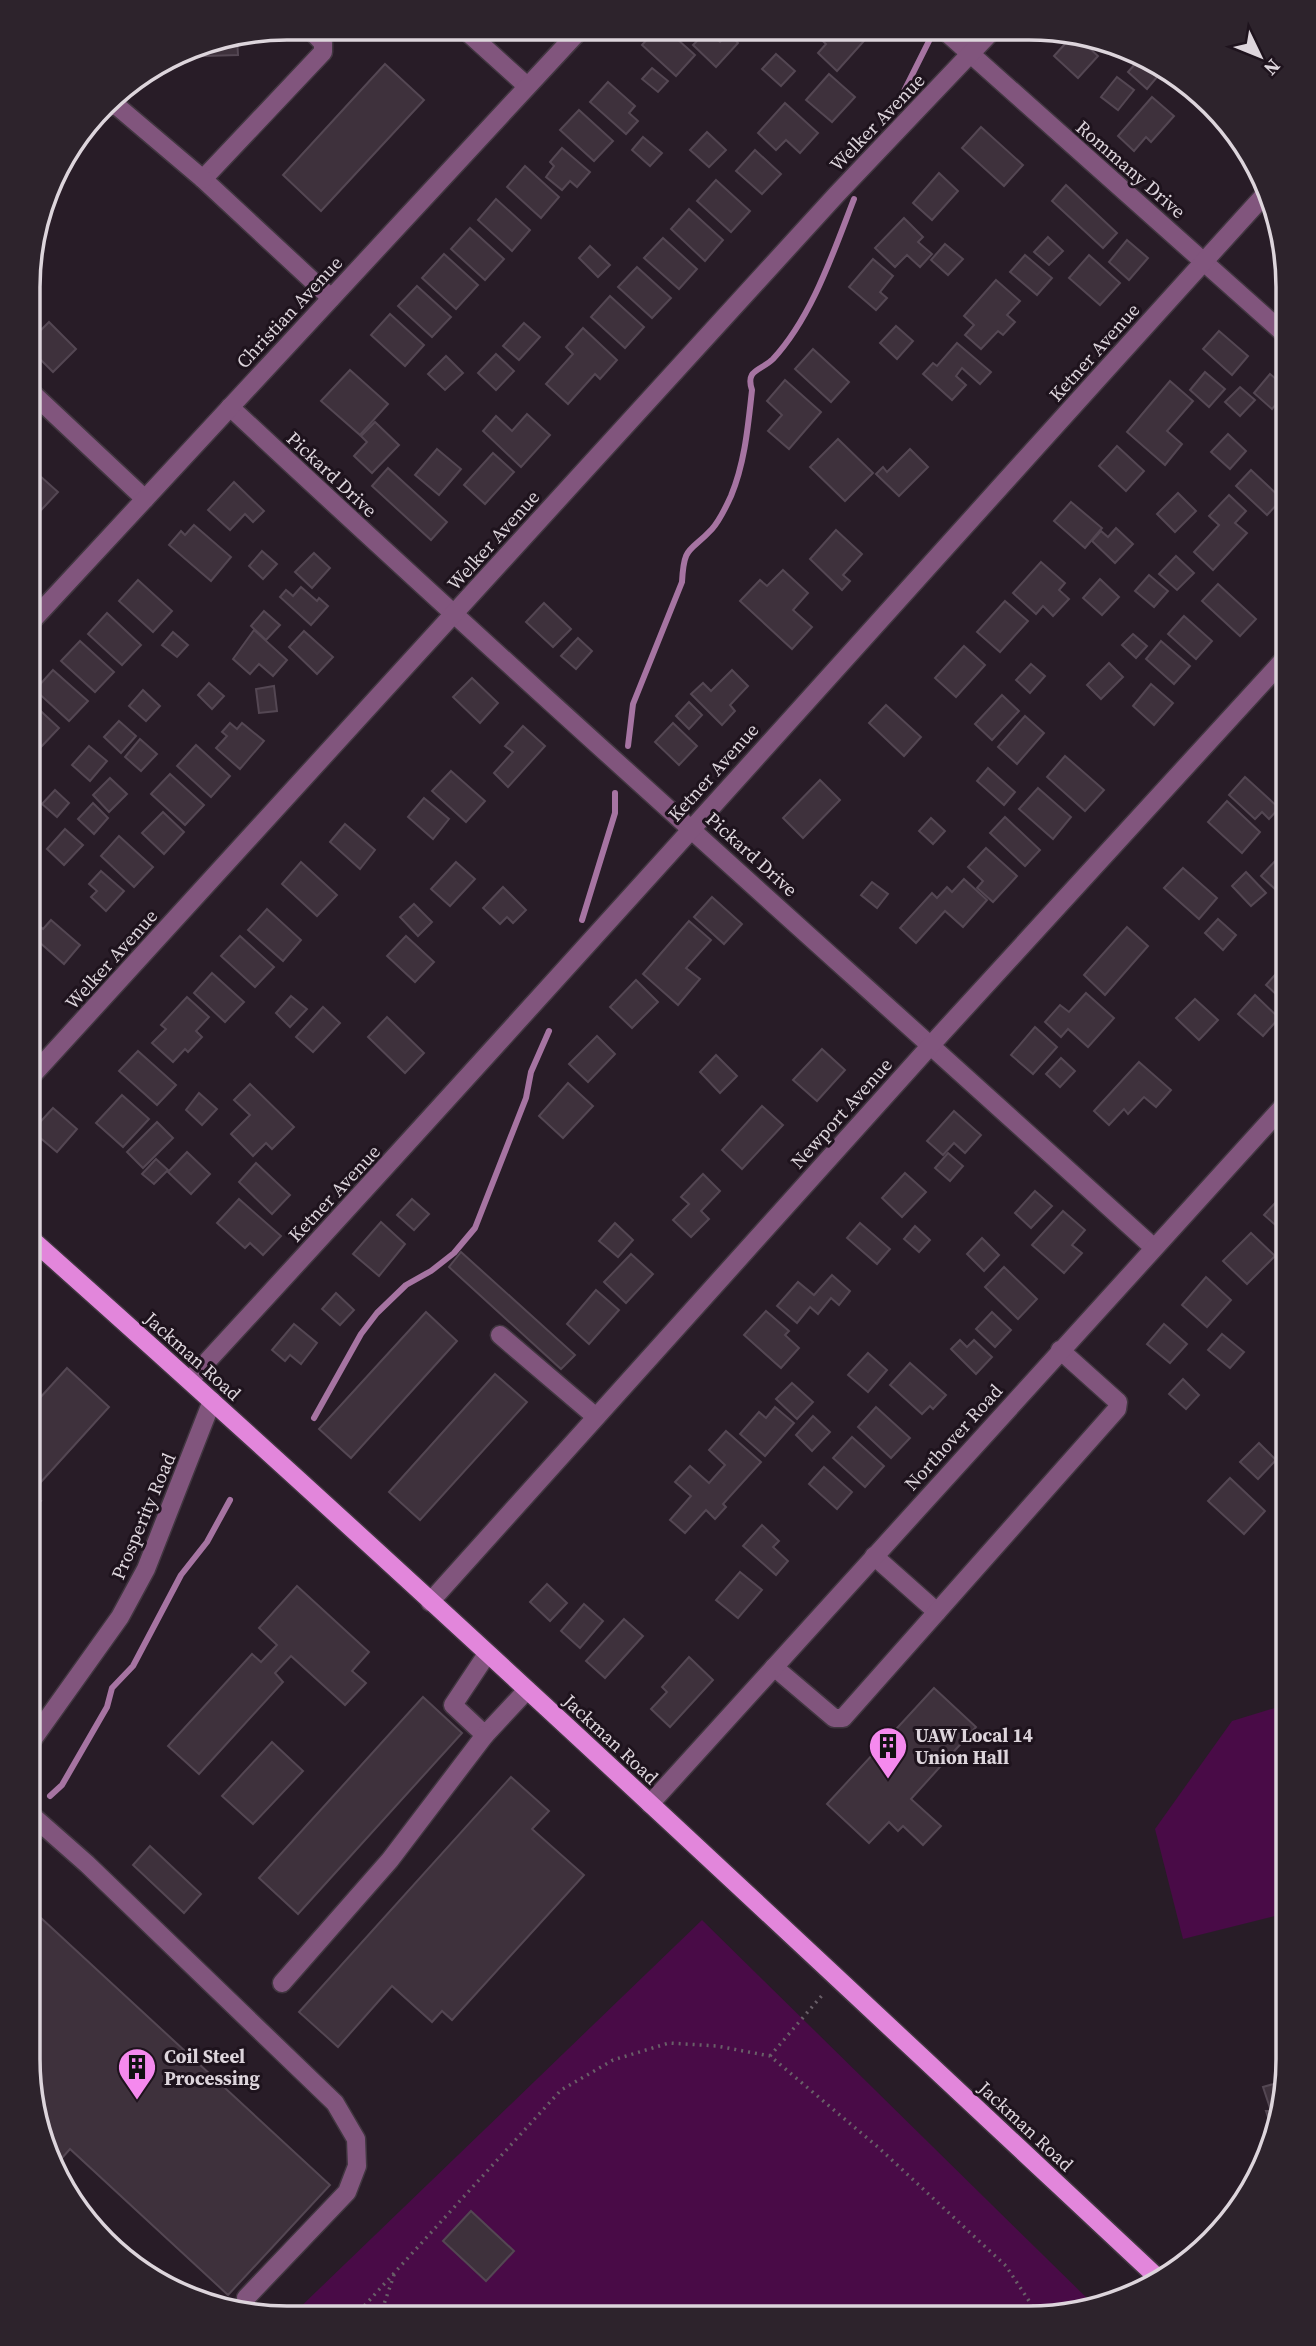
<svg xmlns="http://www.w3.org/2000/svg" width="1316" height="2346" viewBox="0 0 1316 2346" font-family="'Source Serif 4',serif">
<style>
.green{fill:#490b47}
.lines{fill:none;stroke-linecap:round;stroke-linejoin:round}
.stream{stroke:#a674a2;stroke-width:6}
.building{fill:#3e313c;stroke:#544753;stroke-width:2}
.minor-casing{stroke:#413640;stroke-width:21}
.major-casing{stroke:#413640;stroke-width:21}
.path{stroke:#695f68;stroke-width:3.5;stroke-dasharray:2 5;stroke-linecap:butt}
.minor{stroke:#81557d;stroke-width:18}
.major{stroke:#e286db;stroke-width:18}
.labels{text-anchor:middle;stroke-width:6;stroke-linejoin:round;paint-order:stroke}
.street-label{font-size:19px;fill:#ddd5dc;stroke:#1e131d}
.poi-label{font-size:19px;font-weight:bold;fill:#ddd5dc;stroke:#1e131d;text-anchor:start}
.rim{fill:none;stroke:#ddd5dc;stroke-width:3.5}
</style>
<rect width="100%" height="100%" fill="#281c27"/>
<g class="green">
<path d="M1288 1704 1287 1913 1183 1939 1155 1829 1232 1721Z"/>
<path d="M702 1920 1096 2307 1029 2318 291 2316Z"/>
</g>
<g class="lines">
<g class="stream">
<path d="M901 97 930 39"/>
<path d="M628 746 633 704 682 582C684 544 690 553 712 529 720 520 726 507 731 496 745 462 748 426 752 390 745 369 761 371 773 359 812 317 833 253 854 199"/>
<path d="M582 920 615 813V793"/>
<path d="M314 1418 361 1334 377 1313 406 1285 431 1271 454 1253 475 1228 526 1098 531 1072 549 1031"/>
<path d="M50 1796 62 1785 107 1707 112 1688 133 1666 181 1575 207 1542 230 1500"/>
</g>
</g>
<g class="building">
<path d="M655 30H667L695 55 676 76 642 45Z"/>
<path d="M707 31 720 42 729 33 738 43 716 67 693 45Z"/>
<path d="M813 32 814 31 872 32 837 71 818 53 826 44Z"/>
<path d="M1074 34 1098 56 1078 78 1054 56Z"/>
<path d="M237 38 238 55 173 57 188 48Z"/>
<path d="M776 54 795 71 781 86 762 69Z"/>
<path d="M1143 55 1163 70 1147 89 1128 72Z"/>
<path d="M385 64 424 100 321 211 283 175Z"/>
<path d="M652 68 668 81 658 92 642 79Z"/>
<path d="M829 74 855 97 832 122 806 100Z"/>
<path d="M1117 77 1134 90 1118 110 1101 97Z"/>
<path d="M608 82 635 106 629 113 638 121 626 134 590 102Z"/>
<path d="M1152 97 1174 116 1151 142 1146 137 1134 151 1118 136Z"/>
<path d="M785 103 818 133 800 153 786 140 776 150 758 133Z"/>
<path d="M579 110 613 141 594 161 560 130Z"/>
<path d="M981 127 1023 165 1004 186 962 148Z"/>
<path d="M707 132 726 150 709 167 690 150Z"/>
<path d="M643 137 662 153 650 166 632 150Z"/>
<path d="M562 148 590 172 577 187 570 181 562 190 546 177 554 166 550 162Z"/>
<path d="M755 150 781 174 762 194 736 171Z"/>
<path d="M525 166 559 197 541 218 507 187Z"/>
<path d="M939 173 958 191 932 220 913 203Z"/>
<path d="M716 180 750 211 731 232 697 201Z"/>
<path d="M1066 185 1117 233 1103 248 1052 201Z"/>
<path d="M496 199 530 230 512 251 478 220Z"/>
<path d="M689 209 723 240 705 261 671 229Z"/>
<path d="M904 218 923 237 918 242 932 254 920 267 907 255 895 267 875 248Z"/>
<path d="M470 228 504 259 485 280 451 249Z"/>
<path d="M1048 237 1063 251 1049 265 1034 252Z"/>
<path d="M663 238 697 269 679 289 644 258Z"/>
<path d="M1127 240 1148 258 1129 280 1109 262Z"/>
<path d="M945 244 963 259 948 275 931 260Z"/>
<path d="M590 246 610 265 598 277 579 258Z"/>
<path d="M444 254 478 285 456 309 422 278Z"/>
<path d="M1025 255 1052 278 1037 295 1010 272Z"/>
<path d="M1089 255 1120 283 1100 305 1069 278Z"/>
<path d="M873 259 893 276 880 292 887 298 876 310 849 287Z"/>
<path d="M637 267 671 298 652 318 618 287Z"/>
<path d="M996 280 1020 301 1007 315 1015 322 1003 335 998 331 981 349 965 335 974 325 964 316Z"/>
<path d="M417 286 451 317 432 337 398 306Z"/>
<path d="M610 296 644 327 625 348 591 317Z"/>
<path d="M390 314 424 345 405 366 371 335Z"/>
<path d="M49 322 76 349 53 372 30 349V341Z"/>
<path d="M524 323 540 337 519 360 503 346Z"/>
<path d="M896 326 913 341 897 359 880 343Z"/>
<path d="M583 328 617 360 600 379 595 374 568 404 546 384 573 354 566 347Z"/>
<path d="M1219 331 1248 356 1232 375 1203 349Z"/>
<path d="M957 343 991 372 980 384 962 368 956 376 966 385 952 400 923 374 933 363 937 366Z"/>
<path d="M813 349 849 382 831 402 795 369Z"/>
<path d="M496 354 514 371 496 390 478 373Z"/>
<path d="M446 356 463 373 445 390 428 374Z"/>
<path d="M350 370 388 404 360 435 321 401Z"/>
<path d="M1205 372 1225 389 1209 407 1190 390Z"/>
<path d="M1270 374 1288 389 1272 409 1254 393Z"/>
<path d="M785 380 821 412 789 449 768 431 782 415 767 401Z"/>
<path d="M1170 381 1193 401 1167 431 1182 444 1165 465 1127 432Z"/>
<path d="M1240 387 1255 400 1240 416 1225 402Z"/>
<path d="M527 414 550 435 521 467 483 431 496 416 512 431Z"/>
<path d="M375 422 399 445 372 473 354 456 367 442 361 436Z"/>
<path d="M1228 434 1246 451 1230 469 1211 452Z"/>
<path d="M838 439 873 473 845 501 810 467Z"/>
<path d="M1117 446 1144 471 1126 491 1099 466Z"/>
<path d="M437 449 461 469 439 495 415 475Z"/>
<path d="M910 449 928 467 899 496 876 474 883 467 887 472Z"/>
<path d="M493 453 514 472 485 504 464 485Z"/>
<path d="M30 467 58 492 30 522Z"/>
<path d="M388 468 447 522 431 540 372 486Z"/>
<path d="M1251 470 1282 499 1267 515 1236 486Z"/>
<path d="M234 482 264 511 253 522 245 514 230 530 208 510Z"/>
<path d="M1178 493 1196 511 1175 532 1157 514Z"/>
<path d="M1229 495 1246 511 1235 523 1247 533 1213 570 1194 552 1219 525 1209 516Z"/>
<path d="M1071 502 1102 528 1085 548 1054 521Z"/>
<path d="M194 525 231 557 211 581 169 545 181 531 185 535Z"/>
<path d="M1116 528 1133 544 1115 563 1092 541 1101 531 1108 537Z"/>
<path d="M836 530 862 554 843 575 850 581 842 590 810 559Z"/>
<path d="M262 551 277 564 263 579 249 566Z"/>
<path d="M314 553 330 568 312 588 295 572Z"/>
<path d="M1176 556 1194 573 1177 590 1159 574Z"/>
<path d="M1041 562 1065 583 1059 590 1069 599 1053 616 1043 606 1036 614 1013 593Z"/>
<path d="M783 570 808 593 793 610 812 627 792 649 740 601 760 580 767 586Z"/>
<path d="M1149 575 1168 591 1154 607 1135 591Z"/>
<path d="M1100 579 1119 597 1102 615 1083 598Z"/>
<path d="M138 580 172 611 153 632 119 601Z"/>
<path d="M1218 584 1256 619 1240 636 1202 601Z"/>
<path d="M301 587 317 601 319 598 328 606 311 625 280 597 286 590 293 596Z"/>
<path d="M1005 601 1028 621 1000 652 977 632Z"/>
<path d="M544 603 571 629 553 647 526 622Z"/>
<path d="M264 611 280 625 266 640 251 626Z"/>
<path d="M107 613 141 645 122 665 88 634Z"/>
<path d="M1184 616 1212 641 1196 659 1168 634Z"/>
<path d="M254 630 287 660 273 676 259 664 250 674 233 659Z"/>
<path d="M304 631 333 657 317 674 289 647Z"/>
<path d="M173 632 188 645 177 657 162 645Z"/>
<path d="M1133 634 1147 646 1136 658 1122 645Z"/>
<path d="M578 638 592 651 576 669 561 656Z"/>
<path d="M80 641 114 672 95 692 61 661Z"/>
<path d="M1161 641 1190 666 1174 684 1146 659Z"/>
<path d="M964 646 985 665 956 697 935 678Z"/>
<path d="M1109 663 1123 677 1101 699 1087 685Z"/>
<path d="M1031 664 1045 676 1030 693 1016 680Z"/>
<path d="M53 670 88 701 69 721 35 690Z"/>
<path d="M732 670 748 686 730 705 735 711 722 725 691 694 703 683 711 691Z"/>
<path d="M472 678 498 703 480 723 453 697Z"/>
<path d="M209 683 224 696 212 709 198 695Z"/>
<path d="M1151 684 1173 703 1154 725 1133 706Z"/>
<path d="M274 686 277 711 259 713 256 689Z"/>
<path d="M143 690 160 706 146 721 129 706Z"/>
<path d="M1002 695 1019 711 992 740 975 724Z"/>
<path d="M30 701 59 728 40 748 30 739Z"/>
<path d="M689 702 702 715 689 729 676 716Z"/>
<path d="M886 705 921 737 904 756 869 723Z"/>
<path d="M1025 716 1044 733 1017 764 998 747Z"/>
<path d="M119 721 136 736 121 753 104 737Z"/>
<path d="M230 723 237 729 242 723 264 741 240 769 216 748 227 736 222 732Z"/>
<path d="M673 723 697 746 679 765 655 742Z"/>
<path d="M523 726 545 746 508 787 494 773 513 752 505 746Z"/>
<path d="M140 739 157 754 141 771 125 757Z"/>
<path d="M196 745 230 776 211 797 177 766Z"/>
<path d="M89 746 107 761 90 781 72 765Z"/>
<path d="M1065 756 1104 790 1085 811 1047 777Z"/>
<path d="M988 768 1015 792 1004 805 977 781Z"/>
<path d="M451 771 485 801 466 822 432 791Z"/>
<path d="M170 774 204 805 185 825 151 794Z"/>
<path d="M1245 777 1279 808 1269 819 1262 812 1255 819 1229 795Z"/>
<path d="M110 778 127 794 109 812 93 795Z"/>
<path d="M820 780 840 800 803 838 783 818Z"/>
<path d="M1038 788 1071 817 1053 839 1019 809Z"/>
<path d="M55 790 69 803 57 817 42 804Z"/>
<path d="M424 798 449 819 433 839 408 817Z"/>
<path d="M1227 801 1260 832 1242 853 1208 822Z"/>
<path d="M93 803 108 818 94 834 78 819Z"/>
<path d="M163 812 184 832 164 854 142 833Z"/>
<path d="M1005 817 1040 850 1025 866 990 833Z"/>
<path d="M931 818 945 831 933 844 919 831Z"/>
<path d="M345 824 375 850 360 869 330 842Z"/>
<path d="M65 829 83 845 64 865 47 849Z"/>
<path d="M119 836 153 867 134 887 101 856Z"/>
<path d="M986 848 1017 876 993 902 977 888 983 881 968 867Z"/>
<path d="M1277 859 1288 869V878L1276 890 1261 876Z"/>
<path d="M301 862 337 895 317 916 282 884Z"/>
<path d="M456 862 475 879 450 906 431 889Z"/>
<path d="M1183 868 1217 898 1199 919 1164 888Z"/>
<path d="M101 871 124 891 106 911 91 897 97 891 89 884Z"/>
<path d="M1246 872 1266 893 1251 906 1232 886Z"/>
<path d="M964 879 987 900 963 927 945 911 916 943 900 928 932 893 937 898 947 887 952 892Z"/>
<path d="M872 882 888 894 877 908 861 895Z"/>
<path d="M503 887 526 910 513 923 507 917 500 924 483 908Z"/>
<path d="M712 897 742 924 724 944 694 917Z"/>
<path d="M414 904 432 922 418 936 400 917Z"/>
<path d="M267 909 301 940 283 961 248 930Z"/>
<path d="M1218 919 1236 935 1223 950 1205 933Z"/>
<path d="M51 920 80 945 64 964 29 933 35 922 43 929Z"/>
<path d="M689 921 711 940 686 968 700 979 678 1005 643 974Z"/>
<path d="M1127 927 1148 946 1105 995 1084 975Z"/>
<path d="M240 936 274 967 255 987 221 956Z"/>
<path d="M406 936 434 962 415 982 387 956Z"/>
<path d="M1282 967 1288 973V1005L1266 985Z"/>
<path d="M212 973 244 1002 225 1022 194 993Z"/>
<path d="M636 980 658 1002 632 1028 610 1007Z"/>
<path d="M1086 993 1114 1018 1088 1047 1068 1029 1061 1037 1045 1022 1060 1005 1069 1012Z"/>
<path d="M1255 995 1279 1018 1263 1036 1238 1014Z"/>
<path d="M291 996 307 1009 290 1027 276 1013Z"/>
<path d="M187 997 209 1017 196 1031 202 1037 188 1052 185 1049 173 1062 152 1043 166 1029 161 1025Z"/>
<path d="M1195 999 1218 1020 1199 1040 1176 1018Z"/>
<path d="M323 1007 340 1023 313 1052 296 1037Z"/>
<path d="M387 1017 424 1053 405 1073 368 1037Z"/>
<path d="M1035 1027 1057 1047 1033 1074 1011 1055Z"/>
<path d="M597 1036 615 1054 588 1082 569 1064Z"/>
<path d="M822 1049 845 1070 817 1101 793 1080Z"/>
<path d="M138 1051 176 1085 157 1105 119 1071Z"/>
<path d="M716 1055 737 1076 720 1093 700 1072Z"/>
<path d="M1061 1058 1075 1071 1060 1087 1046 1074Z"/>
<path d="M1139 1062 1171 1090 1156 1107 1144 1097 1128 1114 1124 1109 1109 1125 1094 1111Z"/>
<path d="M568 1083 593 1106 563 1138 539 1116Z"/>
<path d="M250 1084 294 1127 272 1149 266 1143 253 1156 231 1134 250 1115 234 1100Z"/>
<path d="M199 1093 217 1109 202 1125 186 1110Z"/>
<path d="M122 1095 149 1119 123 1147 96 1123Z"/>
<path d="M762 1106 783 1125 742 1169 722 1150Z"/>
<path d="M53 1108 77 1129 57 1152 32 1131Z"/>
<path d="M954 1111 981 1135 965 1153 954 1143 943 1155 927 1141Z"/>
<path d="M157 1122 173 1138 143 1168 127 1152Z"/>
<path d="M187 1152 210 1174 191 1194 168 1172Z"/>
<path d="M948 1153 963 1166 950 1181 935 1168Z"/>
<path d="M156 1159 168 1170 154 1184 142 1174Z"/>
<path d="M256 1163 290 1195 272 1214 239 1182Z"/>
<path d="M905 1173 926 1192 902 1217 882 1198Z"/>
<path d="M703 1174 720 1191 701 1211 709 1219 691 1237 673 1220 689 1204 681 1197Z"/>
<path d="M1288 1189V1236L1264 1215Z"/>
<path d="M1035 1191 1052 1206 1031 1228 1015 1213Z"/>
<path d="M239 1199 281 1236 263 1255 250 1243 245 1248 217 1223Z"/>
<path d="M412 1199 429 1214 414 1230 397 1215Z"/>
<path d="M1063 1211 1085 1230 1072 1245 1082 1253 1064 1273 1032 1245Z"/>
<path d="M381 1222 405 1244 379 1276 353 1254Z"/>
<path d="M615 1223 633 1240 618 1257 599 1241Z"/>
<path d="M860 1223 890 1249 877 1264 847 1238Z"/>
<path d="M915 1226 930 1240 919 1252 904 1239Z"/>
<path d="M1251 1233 1275 1256 1247 1284 1223 1261Z"/>
<path d="M982 1238 999 1255 984 1271 967 1254Z"/>
<path d="M461 1252 575 1355 561 1369 449 1267Z"/>
<path d="M631 1254 653 1274 626 1303 604 1282Z"/>
<path d="M1004 1267 1037 1299 1018 1319 985 1287Z"/>
<path d="M832 1275 850 1291 839 1305 831 1298 818 1314 810 1307 797 1323 777 1306 798 1282 814 1295Z"/>
<path d="M1206 1277 1231 1300 1207 1327 1182 1305Z"/>
<path d="M596 1290 619 1310 589 1344 567 1324Z"/>
<path d="M336 1293 354 1310 340 1325 322 1309Z"/>
<path d="M766 1311 789 1331 785 1335 799 1348 781 1368 744 1335Z"/>
<path d="M426 1312 457 1341 351 1458 319 1429Z"/>
<path d="M992 1312 1011 1330 995 1347 976 1329Z"/>
<path d="M294 1324 317 1343 301 1364 290 1355 285 1361 272 1350Z"/>
<path d="M1164 1324 1187 1344 1170 1363 1147 1344Z"/>
<path d="M1222 1334 1244 1352 1230 1368 1208 1350Z"/>
<path d="M960 1340 967 1347 974 1340 992 1357 976 1374 951 1349Z"/>
<path d="M868 1353 887 1370 868 1392 848 1375Z"/>
<path d="M910 1363 946 1395 933 1409 930 1406 922 1414 890 1385Z"/>
<path d="M67 1368 109 1407 31 1493 41 1501 29 1515V1410Z"/>
<path d="M495 1374 527 1402 420 1520 389 1492Z"/>
<path d="M1183 1379 1199 1395 1186 1409 1169 1394Z"/>
<path d="M792 1383 813 1402 797 1419 776 1399Z"/>
<path d="M775 1407 794 1423 765 1456 740 1434 759 1412 766 1418Z"/>
<path d="M876 1407 910 1438 891 1458 858 1427Z"/>
<path d="M813 1416 830 1432 812 1451 796 1435Z"/>
<path d="M726 1431 761 1462 723 1504 726 1507 715 1519 706 1510 685 1533 670 1520 691 1496 675 1482 690 1466 709 1483 725 1465 709 1450Z"/>
<path d="M852 1437 884 1466 865 1487 833 1458Z"/>
<path d="M1259 1443 1276 1460 1258 1479 1240 1462Z"/>
<path d="M824 1467 852 1492 837 1509 809 1484Z"/>
<path d="M1230 1478 1265 1511 1244 1534 1208 1501Z"/>
<path d="M762 1525 779 1541 773 1547 788 1561 776 1575 743 1546Z"/>
<path d="M740 1572 762 1590 738 1618 716 1600Z"/>
<path d="M547 1584 567 1603 550 1621 530 1602Z"/>
<path d="M297 1586 369 1652 352 1671 366 1683 345 1705 291 1656 275 1673 283 1682 199 1774 168 1746 252 1654 261 1662 277 1645 259 1628Z"/>
<path d="M584 1604 603 1621 580 1648 561 1631Z"/>
<path d="M624 1619 643 1636 605 1678 586 1661Z"/>
<path d="M689 1657 713 1680 670 1727 651 1709 667 1692 662 1687Z"/>
<path d="M934 1688 976 1727 911 1799 941 1826 923 1845 903 1826 898 1831 889 1822 869 1843 827 1804Z"/>
<path d="M423 1697 462 1733 298 1914 259 1878Z"/>
<path d="M272 1742 303 1771 253 1824 222 1796Z"/>
<path d="M511 1777 549 1811 532 1829 584 1875 452 2020 442 2011 432 2022 392 1986 338 2047 299 2012Z"/>
<path d="M150 1846 201 1894 184 1913 133 1865Z"/>
<path d="M28 1906 330 2185 228 2295 70 2149 54 2167 42 2142 28 2059Z"/>
<path d="M1287 2080 1274 2135 1266 2111H1271L1263 2087Z"/>
<path d="M471 2211 514 2251 486 2281 443 2241Z"/>
</g>
<g class="lines">
<g class="minor-casing">
<g id="minor">
<path d="M309 28 323 43V52L203 179 331 298"/>
<path d="M464 29 527 86"/>
<path d="M946 32 1288 337"/>
<path d="M106 106H117L203 179"/>
<path d="M30 391 145 499"/>
<path d="M230 407C534 691 845 967 1153 1247"/>
<path d="M30 623 580 30"/>
<path d="M29 1079 837 194 991 32"/>
<path d="M500 1335 596 1417"/>
<path d="M190 1380C553 987 908 587 1268 191"/>
<path d="M874 1556 937 1612"/>
<path d="M430 1602 931 1045 1288 655"/>
<path d="M487 1654 453 1705 485 1735 527 1690"/>
<path d="M774 1667 834 1718H843L1117 1409 1118 1402 1060 1350"/>
<path d="M28 1746 120 1617 146 1569 212 1401"/>
<path d="M650 1804 1288 1101"/>
<path d="M28 1812 87 1864 335 2103 356 2139 357 2166 347 2192 246 2298"/>
<path d="M282 1983 390 1860 485 1735"/>
</g>
</g>
<g class="major-casing">
<path id="major" d="M29 1237C412 1578 785 1929 1159 2279"/>
</g>
<g class="path">
<path d="M770 2056 824 1993"/>
<path d="M355 2316 561 2090 613 2060 669 2043 717 2046 770 2056 879 2148 1006 2266 1039 2316"/>
<path d="M380 2316 395 2272"/>
</g>
<use href="#minor" class="minor"/>
<use href="#major" class="major"/>
</g>
<defs>
<g id="building-pin" transform="scale(2.0125)"><path d="M0 17L-7.5 6A9.5 9.5 0 1 1 7.5 6Z" fill="#f589ee" stroke="#1e131d"/><path d="M-4-6H4V6H1V3H-1V6H-4ZM-2.5-4.3h1.7v1.8h-1.7ZM.8-4.3h1.7v1.8H.8ZM-2.5-1h1.7V.8h-1.7ZM.8-1h1.7V.8H.8Z" fill="#111"/></g>
</defs>
<g fill-rule="evenodd">
<use href="#building-pin" x="888" y="1746"/>
<use href="#building-pin" x="137" y="2067"/>
</g>
<g class="labels">
<g class="street-label">
<text transform="translate(877 122) rotate(-46)" y="7">Welker Avenue</text>
<text transform="translate(1131 169) rotate(41)" y="7">Rommany Drive</text>
<text transform="translate(289 312) rotate(-47)" y="7">Christian Avenue</text>
<text transform="translate(1094 352) rotate(-48)" y="7">Ketner Avenue</text>
<text transform="translate(332 474) rotate(43)" y="7">Pickard Drive</text>
<text transform="translate(493 540) rotate(-48)" y="7">Welker Avenue</text>
<text transform="translate(713 772) rotate(-48)" y="7">Ketner Avenue</text>
<text transform="translate(752 854) rotate(42)" y="7">Pickard Drive</text>
<text transform="translate(111 959) rotate(-48)" y="7">Welker Avenue</text>
<text transform="translate(841 1113) rotate(-48)" y="7">Newport Avenue</text>
<text transform="translate(334 1193) rotate(-47)" y="7">Ketner Avenue</text>
<text transform="translate(193 1356) rotate(42)" y="7">Jackman Road</text>
<text transform="translate(953 1437) rotate(-48)" y="7">Northover Road</text>
<text transform="translate(143 1516) rotate(-67)" y="7">Prosperity Road</text>
<text transform="translate(611 1739) rotate(43)" y="7">Jackman Road</text>
<text transform="translate(1026 2126) rotate(43)" y="7">Jackman Road</text>
</g>
<g class="poi-label">
<text x="915" y="1742">UAW Local 14<tspan x="915" dy="22">Union Hall</tspan></text>
<text x="164" y="2063">Coil Steel<tspan x="164" dy="22">Processing</tspan></text>
</g>
</g>
<path d="M0 0H1316V2346H0ZM287 40H1029A247 247 0 0 1 1276 287V2059A247 247 0 0 1 1029 2306H287A247 247 0 0 1 40 2059V287A247 247 0 0 1 287 40Z" fill="#2d232c" fill-rule="evenodd"/>
<path class="rim" d="M287 40H1029A247 247 0 0 1 1276 287V2059A247 247 0 0 1 1029 2306H287A247 247 0 0 1 40 2059V287A247 247 0 0 1 287 40Z"/>
<g transform="translate(1260 56) rotate(133)" stroke="#1e131d" stroke-width="5" paint-order="stroke">
<path d="M0-5L12 26L0 18L-12 26Z" fill="#ddd5dc"/>
<text y="-10" font-size="19" font-weight="bold" text-anchor="middle" fill="#ddd5dc">N</text>
</g>
</svg>
